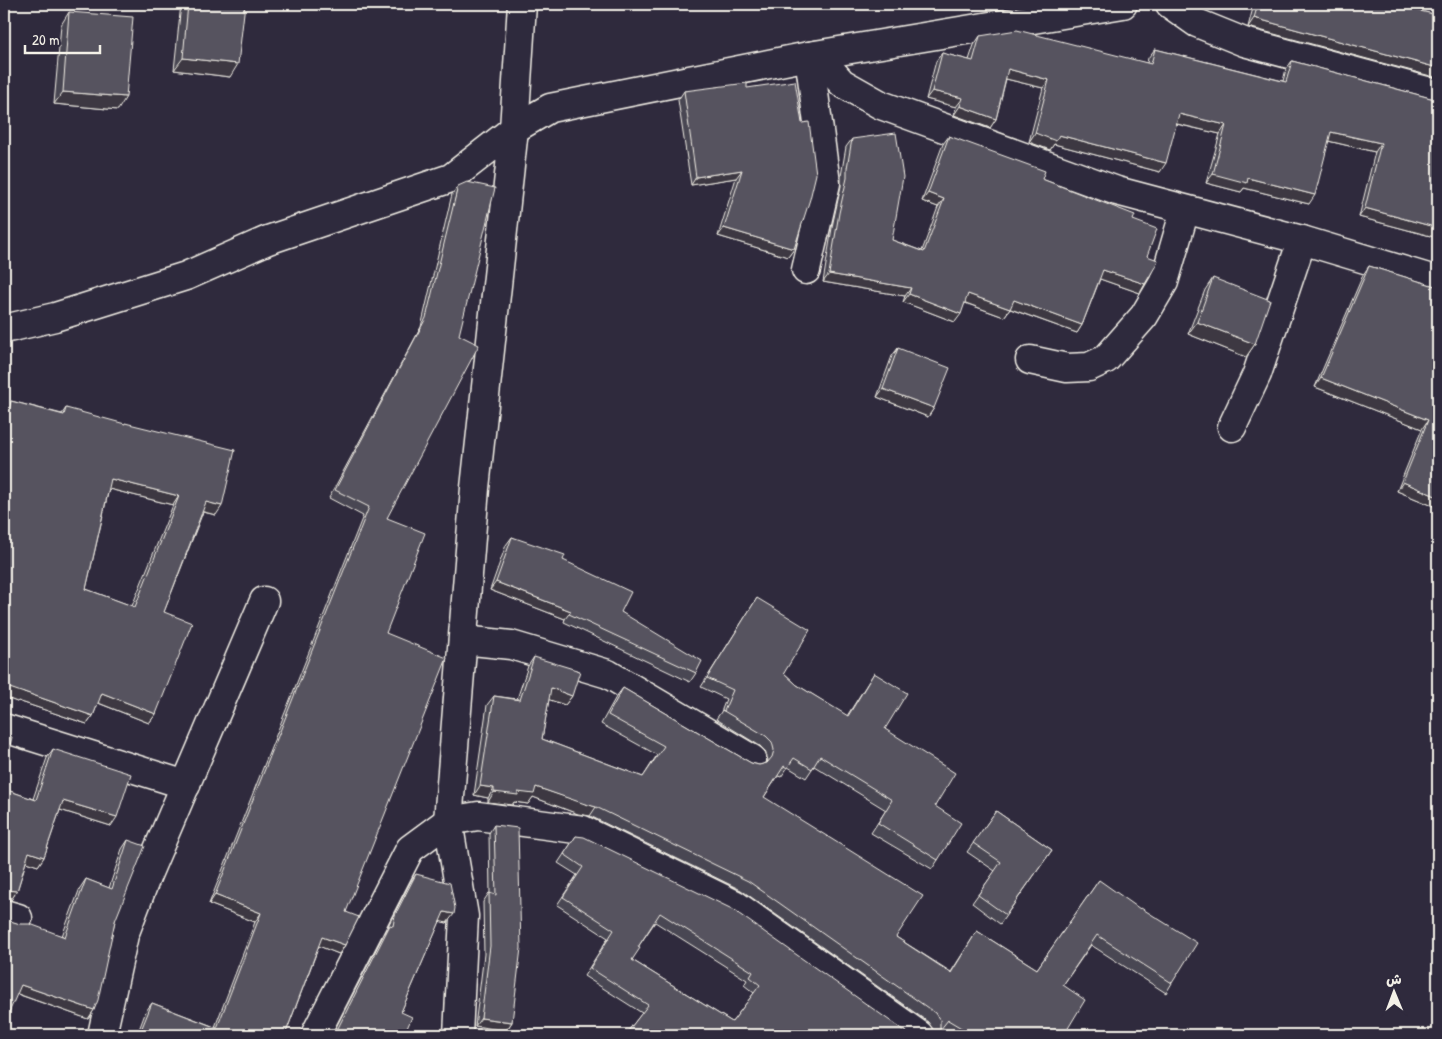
<svg xmlns="http://www.w3.org/2000/svg" width="1442" height="1039" viewBox="0 0 1442 1039" font-family="'Patrick Hand','Playpen Sans Arabic',sans-serif">
<style>
.lines{fill:none;stroke-linecap:round;stroke-linejoin:round}
.minor-casing{stroke:#f4f1e8;stroke-width:31}
.minor{stroke:#2f2a3d;stroke-width:28}
.wall{fill:#4a4752;stroke:#f4f1e8;fill-rule:evenodd}
.shaded-wall{fill:#3c3942;stroke:#f4f1e8}
.building{fill:#56525f;stroke:#f4f1e8;fill-rule:evenodd}
</style>
<rect width="100%" height="100%" fill="#2f2a3d"/>
<filter id="ink" filterUnits="userSpaceOnUse"><feTurbulence type="fractalNoise" baseFrequency=".02" numOctaves="2"/><feDisplacementMap in="SourceGraphic" scale="10" xChannelSelector="R" yChannelSelector="G"/><feConvolveMatrix kernelMatrix="1 2 1 2 8 2 1 2 1" color-interpolation-filters="sRGB"/></filter>
<g filter="url(#ink)">
<g class="lines">
<g class="minor-casing">
<g id="minor">
<path d="M1170 4 1197 23 1244 42 1438 94"/>
<path d="M817 55 842 83 881 105 1117 191 1302 240 1438 281"/>
<path d="M806 270 826 183 809 56"/>
<path d="M4 329 55 317 186 276 268 240 451 178 514 129 550 108 809 56 1123 4"/>
<path d="M1030 360 1067 368 1089 367 1106 359 1144 316 1164 282 1185 210"/>
<path d="M1232 427 1257 374 1302 240"/>
<path d="M463 640 511 645 608 674 752 759"/>
<path d="M4 728 186 785"/>
<path d="M4 914 18 918"/>
<path d="M102 1035 124 935 147 875 264 601"/>
<path d="M315 1035 410 849 448 821 478 816 583 830 734 904 919 1035"/>
<path d="M458 1035 464 916 448 821 475 488 514 129 522 4"/>
</g>
</g>
<use href="#minor" class="minor"/>
</g>
<g class="wall">
<path d="M181 4H245L230 77 174 70Z"/>
<path d="M1254 4H1389L1438 15V78L1248 27Z"/>
<path d="M69 12 118 110 54 104 61 25Z"/>
<path d="M980 36 1147 63 1148 58 1155 49 1283 81 1286 69 1292 61 1438 100V238L1359 217 1375 152 1328 141 1309 204 1244 188 1241 192 1206 183 1220 134 1176 124 1160 172 1054 144 1050 150 1029 142 1043 88 1006 79 996 119 990 128 954 115 956 107 926 99 936 61 942 53 969 60 974 45Z"/>
<path d="M747 88 794 249 788 257 718 236 736 178 691 185 678 100 684 91Z"/>
<path d="M949 136 1042 179 1133 220 1147 256 1145 284 1140 293 1100 279 1082 325 1077 333 1010 309 1004 317 965 303 955 322 903 302 905 296 823 282 833 222 841 186V176L846 147 852 139 892 240 922 251 938 207 922 201 943 144Z"/>
<path d="M458 186 387 518 386 633 346 912 345 945 339 954 319 946 285 1035H137L146 1011 152 1003 215 1027 255 922 209 904 363 516 329 498 421 327 452 194Z"/>
<path d="M1369 266 1438 287V508L1397 491 1422 429 1315 387 1363 275Z"/>
<path d="M1213 278 1255 344 1246 357 1188 334 1205 290Z"/>
<path d="M898 348 934 408 928 417 877 397 892 356Z"/>
<path d="M11 401 62 414 66 408 216 515 203 512 164 612 156 714 149 723 98 703 93 716 87 724 18 701 17 702 4 697V414L5 410ZM109 489 173 505 132 606 86 589Z"/>
<path d="M512 537 563 560 621 612 696 673 690 682 564 622 565 619 490 590 506 545Z"/>
<path d="M757 598 784 673 797 685 847 716 874 673 885 729 935 806 938 860 932 869 871 833 886 810 814 766 806 778 788 767 781 777 778 776 764 797 896 937 951 972 977 931 1037 969 1099 880 1172 983 1166 993 1091 945 1063 985 1064 1035H952L942 1029 937 1035H934L933 1029 928 1022 741 890 590 816 578 814 533 797 528 804 514 802 512 805 488 802V798L474 795 487 705 494 696 517 699 528 666 534 657 572 696 565 705 549 699 542 739 643 777 657 755 601 724 616 697 623 688 751 763 759 765 767 763 768 760 765 751 760 746 716 719 721 712 726 699 701 687Z"/>
<path d="M53 749 111 826 60 810 44 857 38 866 26 862 17 891 11 900 4 899V789L33 799 47 758Z"/>
<path d="M996 811 1052 850 1000 924 972 903 995 871 967 852Z"/>
<path d="M494 825 512 1022 506 1031 475 1026 484 954 483 902 489 893 490 894 489 833Z"/>
<path d="M576 836 910 1035H625L642 1013 584 976 608 938 557 905 577 875 558 863ZM655 922 747 980 744 985 754 993 732 1022 632 960 638 947Z"/>
<path d="M128 840 115 921 94 1010 88 1019 17 994 5 920 62 936 80 888 86 879 109 888 122 849Z"/>
<path d="M416 874 447 923 440 921 401 1012 404 1035H332L384 934 388 928 389 924 410 883Z"/>
</g>
<g class="shaded-wall">
<path d="M1254 18 1438 68V78L1248 27Z"/>
<path d="M183 58 238 64 230 77 174 70Z"/>
<path d="M1008 69 1049 80 1043 88 1002 78Z"/>
<path d="M932 91 963 98 956 107 926 99Z"/>
<path d="M63 92 126 97 118 110 54 104Z"/>
<path d="M960 106 996 119 990 128 954 115Z"/>
<path d="M1179 114 1226 125 1220 134 1173 123Z"/>
<path d="M1331 132 1381 143 1375 152 1324 140Z"/>
<path d="M1035 133 1059 135 1166 163 1160 172 1054 144 1050 150 1029 142Z"/>
<path d="M742 170 736 178 691 185 696 177Z"/>
<path d="M1213 174 1248 178 1315 195 1309 204 1244 188 1241 192 1206 183Z"/>
<path d="M928 193 944 199 938 207 922 201Z"/>
<path d="M1365 208 1438 228V238L1359 217Z"/>
<path d="M724 228 794 249 788 257 718 236Z"/>
<path d="M1103 270 1145 284 1140 293 1097 278Z"/>
<path d="M829 274 911 288 905 296 823 282Z"/>
<path d="M909 294 961 314 955 322 903 302Z"/>
<path d="M968 294 1010 309 1004 317 963 302Z"/>
<path d="M1014 300 1082 325 1077 333 1008 308Z"/>
<path d="M1197 322 1255 344 1246 357 1188 334Z"/>
<path d="M1321 378 1428 420 1422 429 1315 387Z"/>
<path d="M883 389 934 408 928 417 877 397Z"/>
<path d="M111 479 179 496 173 505 105 488Z"/>
<path d="M1403 482 1438 497V508L1397 491Z"/>
<path d="M206 502 222 506 216 515 200 511Z"/>
<path d="M496 582 571 611 565 619 490 590Z"/>
<path d="M4 686 24 692 93 716 87 724 18 701 17 702 4 697Z"/>
<path d="M551 688 572 696 565 705 544 698Z"/>
<path d="M102 693 156 714 149 723 96 702Z"/>
<path d="M480 786 494 788 488 798 474 795Z"/>
<path d="M536 787 596 807 590 816 578 814 533 797 528 804 514 802 512 805 488 802 494 792H518Z"/>
<path d="M63 801 117 817 111 826 57 809Z"/>
<path d="M29 852 44 857 38 866 23 861Z"/>
<path d="M6 890 17 891 11 900 4 899V892Z"/>
<path d="M215 895 261 913 255 922 209 904Z"/>
<path d="M444 912 454 914 447 923 438 921Z"/>
<path d="M322 937 345 945 339 954 316 945Z"/>
<path d="M21 985 94 1010 88 1019 15 993Z"/>
<path d="M4 1016 7 1017 4 1023Z"/>
<path d="M481 1018 512 1022 506 1031 475 1026Z"/>
</g>
<g class="building">
<path d="M188 4H245L238 64 183 58Z"/>
<path d="M1258 4H1389L1438 15V68L1254 18Z"/>
<path d="M69 12 133 17 126 97 63 92Z"/>
<path d="M1017 30 1151 64 1155 49 1286 82 1292 61 1438 100V228L1365 208 1381 143 1331 132 1315 195 1248 178 1247 183 1213 174 1226 125 1179 114 1166 163 1059 135 1056 141 1035 133 1049 80 1008 69 996 119 960 106 963 98 932 91 942 53 973 61 980 36Z"/>
<path d="M795 81 802 123 809 122 816 174 810 199 794 249 724 228 742 170 696 177 684 91 747 83V88Z"/>
<path d="M896 133 903 177 892 240 924 252 944 199 928 193 949 136 1045 171 1042 179 1135 215 1133 220 1157 229 1147 256 1158 260 1155 267 1145 284 1103 270 1082 325 1014 300 1010 309 968 294 961 314 909 294 911 288 829 274 839 213 847 178V168L852 139Z"/>
<path d="M467 182 495 188 459 335 479 345 387 518 425 533 386 633 447 658 346 912 359 917 345 945 322 937 285 1035H139L152 1003 217 1028 261 913 215 895 369 507 335 490 426 318 458 186Z"/>
<path d="M1369 266 1438 287V497L1403 482 1428 420 1321 378Z"/>
<path d="M1213 278 1270 300 1255 344 1197 322Z"/>
<path d="M898 348 950 368 934 408 883 389Z"/>
<path d="M11 401 64 415 66 408 125 424V423L235 450 222 506 206 502 164 612 192 623 156 714 102 693 93 716 24 692V693L4 686V430ZM111 479 179 496 135 607 86 589Z"/>
<path d="M512 537 565 555 563 560 631 592 621 612 702 661 696 673 569 614 571 611 496 582Z"/>
<path d="M757 598 810 630 784 673 797 685 848 716 874 673 907 693 885 729 955 773 935 806 961 823 938 860 878 823 892 800 820 756 812 769 794 758 787 768 784 766 764 797 923 896 896 937 951 973 977 931 1037 969 1099 880 1140 909 1141 908 1197 943 1172 983 1097 935 1063 985 1085 1000 1064 1035H1053L1046 1031 1044 1035H973L948 1020 940 1030V1020L935 1013 748 881 596 807 585 804 536 787 534 794 518 792V795L494 792V788L480 786 494 696 520 700 534 657 580 671 572 696 551 688 542 739 643 777 664 746 608 715 623 688 751 763 759 765 767 763 772 757 774 750 772 742 766 736 722 710 724 711 733 690 707 678Z"/>
<path d="M4 733 12 737 4 771Z"/>
<path d="M53 749 131 774 117 817 63 801 44 857 29 852 17 891 6 890 4 892V789L36 800Z"/>
<path d="M996 811 1052 850 1006 915 978 895 1001 862 973 843Z"/>
<path d="M494 825 518 828 521 948 512 1022 481 1018 490 946 489 893 496 895Z"/>
<path d="M576 836 584 837 732 909 910 1035H625L648 1005 590 968 614 930 563 897 583 867 564 854ZM660 913 753 972 750 977 760 985 732 1022 632 960 640 948 638 947Z"/>
<path d="M128 840 145 846 115 921 98 1000 94 1010 21 985 7 1017 4 1016V919L20 924H30L65 937 86 879 112 889Z"/>
<path d="M416 874 450 883 455 908 454 914 444 912 401 1012 412 1017 404 1035H335L339 1026 390 925 393 926 395 915Z"/>
</g>
</g>
<rect width="1442" height="1039" fill="none" stroke="#2f2a3d" stroke-width="20"/>
<rect x="10" y="10" width="1422" height="1019" fill="none" stroke="#f4f1e8" stroke-width="2" filter="url(#ink)"/>
<g transform="translate(1394 992) rotate(359)" stroke="#2f2a3d" stroke-width="4" paint-order="stroke">
<path d="M0-4L9 19L0 12L-9 19Z" fill="#f4f1e8"/>
<text y="-8" font-size="14" font-weight="bold" text-anchor="middle" fill="#f4f1e8">ش</text>
</g>
<path d="M25 45v8h75v-8" fill="none" stroke="#f4f1e8" stroke-width="2.5"/>
<text x="32" y="45" font-size="15" fill="#f4f1e8" stroke="#2f2a3d" stroke-width="4" paint-order="stroke">20 m</text>
</svg>
